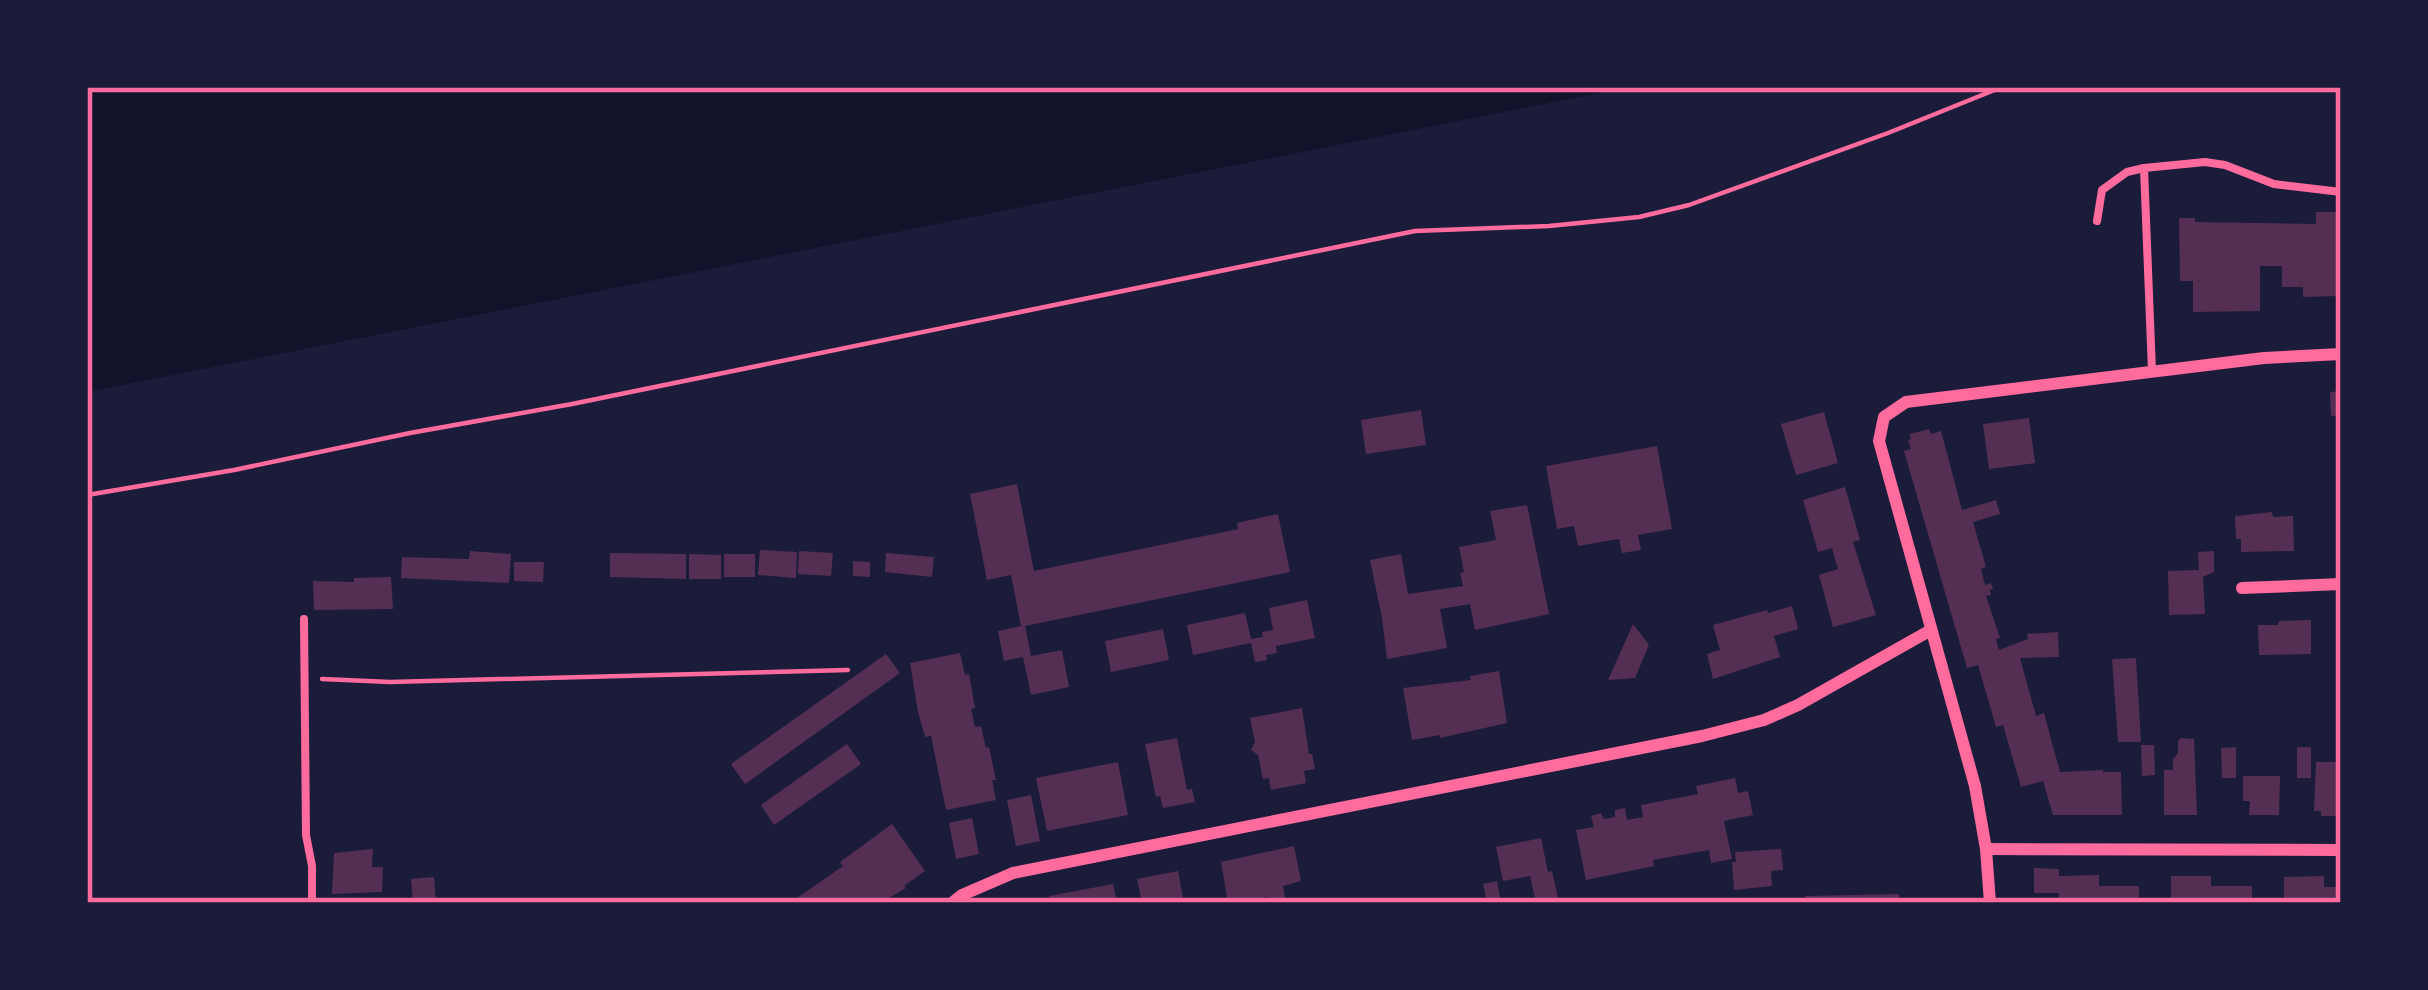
<svg xmlns="http://www.w3.org/2000/svg" width="2428" height="990" viewBox="0 0 2428 990" font-family="'Zilla Slab',serif">
<style>
.water{fill:#12122b}
.building{fill:#542f53}
.lines{fill:none;stroke-linecap:round;stroke-linejoin:round}
.path{stroke:#ff6b9d;stroke-width:4.5}
.service{stroke:#ff6b9d;stroke-width:8}
.minor{stroke:#ff6b9d;stroke-width:12}
.neatline{fill:none;stroke:#ff6b9d;stroke-width:4.5}
</style>
<rect width="100%" height="100%" fill="#1b1b3a"/>
<path class="water" d="M87 87H1630L87 392Z"/>
<g class="building">
<path d="M2316 212H2341V296L2303 297V287H2282V266H2260V311L2193 312V281H2180L2179 218H2195V222L2316 224Z"/>
<path d="M2341 391V415L2331 416 2330 392Z"/>
<path d="M1421 410 1426 445 1366 454 1361 420Z"/>
<path d="M1824 412 1838 463 1796 475 1781 424Z"/>
<path d="M2029 418 2035 463 1989 469 1983 424Z"/>
<path d="M1929 429 1931 434 1941 431 1962 510 1996 500 2000 514 1973 522 1986 567 1981 569 1985 585 1991 583 1993 589 1990 590 1991 595 1986 596 2000 638 1996 639 1999 650 2028 639 2027 634 2058 632 2059 657 2020 658 2036 716 2044 713 2060 772 2103 770V772H2121L2122 815H2053L2043 781 2021 787 2003 725 1996 727 1978 665 1967 668 1904 451 1911 449 1908 440 1911 439 1910 434Z"/>
<path d="M1657 446 1672 529 1638 535 1641 550 1622 553 1619 539 1578 546 1574 526 1557 529 1546 466Z"/>
<path d="M1017 484 1034 571 1238 529 1237 523 1278 514 1290 572 1025 626 1031 656 1062 650 1069 687 1031 695 1023 657 1004 661 998 631 1021 626 1011 575 987 580 970 494Z"/>
<path d="M1845 487 1860 540 1853 542 1876 615 1833 627 1819 575 1838 569 1832 548 1818 552 1803 500Z"/>
<path d="M1527 505 1549 614 1475 630 1470 604 1440 609 1447 648 1387 659 1382 618 1370 560 1401 554 1408 594 1463 586 1460 573 1464 572 1459 547 1496 540 1490 511Z"/>
<path d="M2272 512 2273 517 2293 516 2294 551 2241 552V539H2236L2235 516Z"/>
<path d="M760 550 797 552 796 578 758 575Z"/>
<path d="M470 551 511 554 509 583 401 578 402 557 469 559Z"/>
<path d="M799 551 833 553 831 576 798 574Z"/>
<path d="M2214 551V572L2203 577 2205 614 2169 615 2168 571 2199 570 2198 552Z"/>
<path d="M610 553 686 554V579L610 577Z"/>
<path d="M886 553 934 557 932 577 885 572Z"/>
<path d="M689 554 721 555V579H689Z"/>
<rect x="724" y="554" width="31" height="23"/>
<path d="M853 561 870 562V577L853 576Z"/>
<path d="M514 562H544L543 582 514 581Z"/>
<path d="M391 577 393 609 314 610 313 581 354 582V578Z"/>
<path d="M1307 600 1315 638 1276 646 1277 653 1266 655 1267 660 1255 662 1251 643 1193 655 1187 625 1245 613 1251 639 1263 637 1262 632 1273 630 1269 608Z"/>
<path d="M1792 606 1798 629 1774 636 1780 657 1713 679 1707 654 1720 650 1713 625 1767 610 1768 613Z"/>
<path d="M2311 620V654L2259 655 2258 625H2278L2279 621Z"/>
<path d="M1633 624 1649 645 1635 678 1608 680Z"/>
<path d="M1163 629 1169 660 1111 672 1105 641Z"/>
<path d="M960 653 965 675 969 674 975 708 971 709 975 727 981 726 986 748 989 747 996 780H992L996 800 946 810 931 736 925 737 918 712 910 663Z"/>
<path d="M886 654 900 673 745 784 731 764Z"/>
<path d="M2136 658 2141 742H2118L2112 659Z"/>
<path d="M1499 671 1507 723 1440 738V735L1412 740 1403 688 1471 680 1470 676Z"/>
<path d="M1302 708 1309 754H1312L1315 769 1304 771 1306 783 1271 790 1269 778 1263 779 1258 755 1251 750 1255 742 1250 718Z"/>
<path d="M1177 738 1187 790 1192 789 1195 802 1163 808 1160 796 1156 797 1145 744Z"/>
<path d="M2181 738 2194 739 2197 815H2164V770H2173V759L2178 753V741Z"/>
<path d="M847 744 861 764 774 825 761 805Z"/>
<path d="M2141 745H2154L2155 775 2142 776Z"/>
<path d="M2236 747V778H2222L2221 748Z"/>
<rect x="2297" y="747" width="14" height="31"/>
<path d="M1118 762 1128 815 1047 831 1036 778Z"/>
<path d="M2316 762H2341V816H2321V811H2314Z"/>
<path d="M2243 776H2280L2279 815H2249L2250 801H2243Z"/>
<path d="M1735 778 1738 793 1748 791 1753 815 1724 821 1732 859 1711 863 1709 850 1653 860 1654 866 1586 880 1576 830 1594 827 1591 816 1601 813 1604 819 1615 817V810L1625 808 1627 820 1643 817 1641 805 1698 794 1696 786Z"/>
<path d="M1031 795 1040 841 1016 846 1007 800Z"/>
<path d="M972 818 979 854 956 859 949 823Z"/>
<path d="M892 824 925 871 904 886 906 888 880 903H790L843 866 840 862Z"/>
<path d="M1541 838 1548 872 1552 871 1558 898 1536 903 1530 876 1503 881 1496 847Z"/>
<path d="M1294 846 1301 881 1283 886 1286 903H1270L1268 897 1228 903 1221 862Z"/>
<path d="M373 849 372 867H383L382 892 332 894 334 853Z"/>
<path d="M1781 849 1783 870 1771 871 1772 886 1734 890 1732 862H1736L1735 852Z"/>
<path d="M2034 868 2059 869V876L2099 875V886H2139V903H2059V893H2034Z"/>
<path d="M1178 871 1184 903H1142L1137 879Z"/>
<path d="M2171 876H2211V886H2252V903H2171Z"/>
<path d="M2324 876V887H2341V903H2284V877Z"/>
<path d="M434 877 436 903H413L411 879Z"/>
<path d="M1497 881 1501 903H1487L1483 884Z"/>
<path d="M1113 884 1117 903H1051L1049 896Z"/>
<path d="M1899 894 1900 903H1805V896Z"/>
</g>
<g class="lines">
<g class="path">
<path d="M87 495 234 470 410 433 572 404 1415 231 1549 226 1639 217 1689 205 1888 133 2002 87"/>
<path d="M322 679 390 682 848 670"/>
</g>
<g class="service">
<path d="M2144 168 2152 371"/>
<path d="M2097 221 2102 190 2127 172 2144 168 2205 162 2225 165 2274 184 2341 192"/>
<path d="M304 619 306 835 312 866V903"/>
</g>
<g class="minor">
<path d="M2242 588 2341 584"/>
<path d="M1986 849 2341 850"/>
<path d="M952 903 962 895 1013 873 1702 736 1764 720 1798 705 1931 630"/>
<path d="M1990 903 1986 849 1975 786 1879 441 1884 417 1906 402 2264 358 2341 354"/>
</g>
</g>
<rect width="2428" height="990" fill="none" stroke="#1b1b3a" stroke-width="180"/>
<rect x="90" y="90" width="2248" height="810" class="neatline"/>
</svg>
